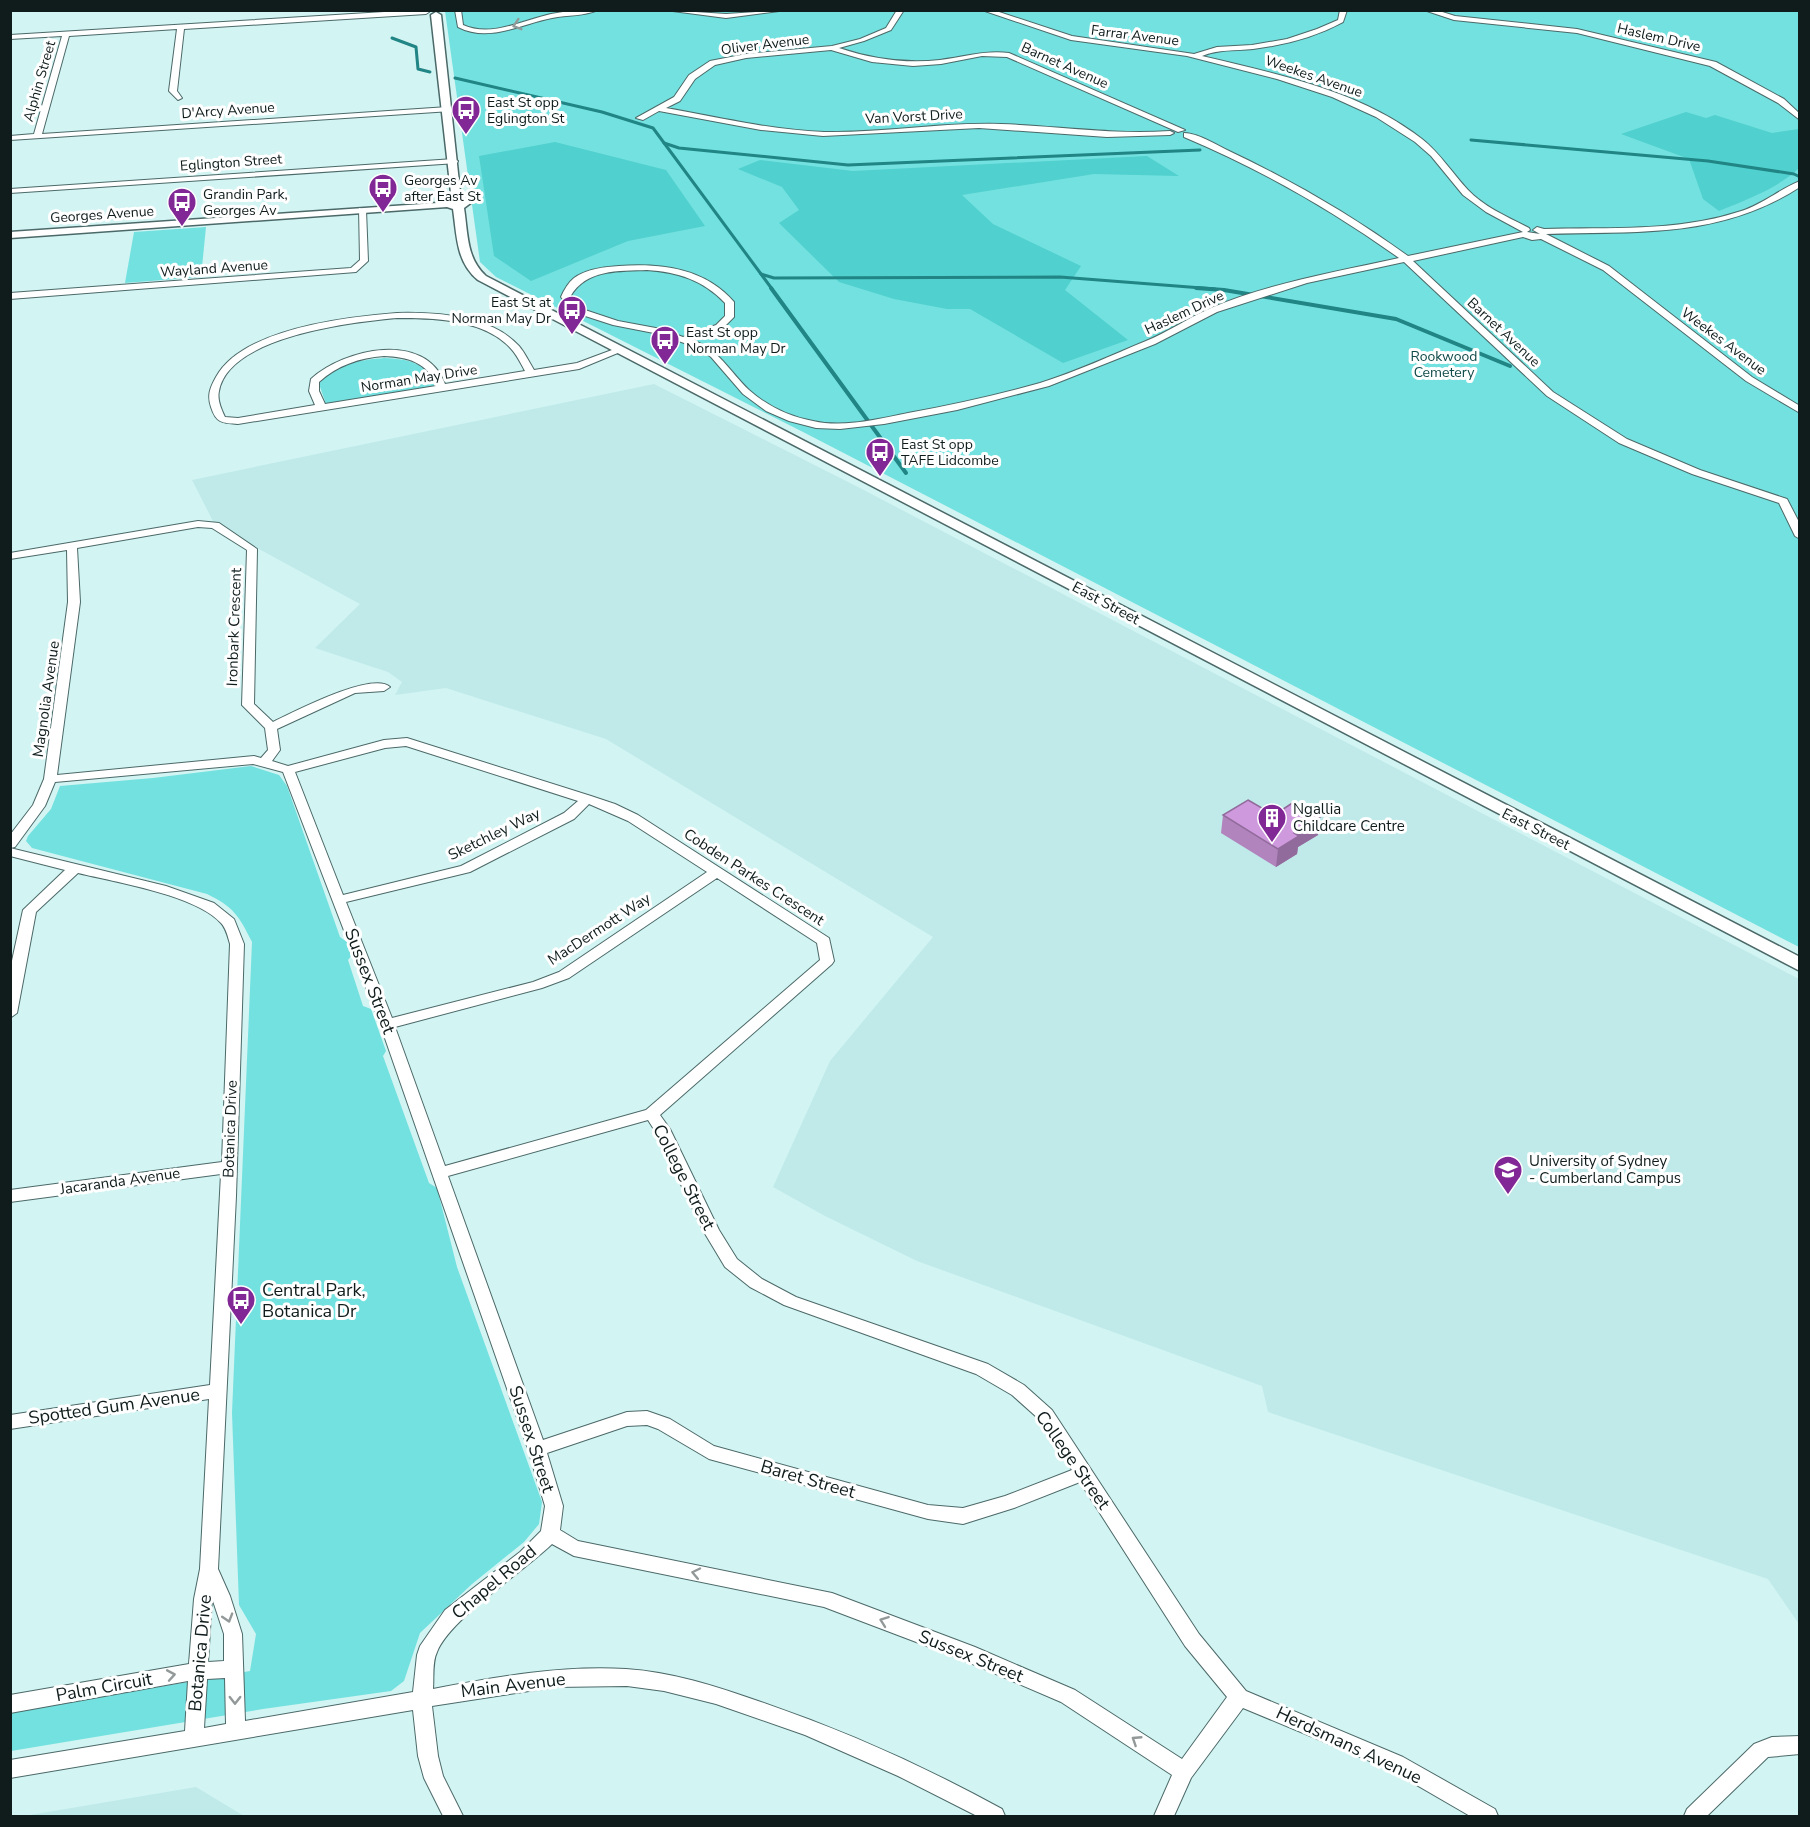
<svg xmlns="http://www.w3.org/2000/svg" width="1810" height="1827" viewBox="0 0 1810 1827" font-family="'Nunito Sans',sans-serif">
<style>
.built{fill:#bfeae9}
.green{fill:#73e1df}
.forest{fill:#50d0ce}
.lines{fill:none;stroke-linecap:round;stroke-linejoin:round}
.stream-far1{stroke:#208584;stroke-width:3}
.stream{stroke:#208584;stroke-width:4}
.minor-casing{stroke:#4b6968;stroke-width:2}
.secondary-casing{stroke:#4b6968;stroke-width:3}
.minor{fill:#fff;fill-rule:evenodd}
.secondary{fill:#fff;fill-rule:evenodd}
.wall{fill:#b284be}
.shaded-wall{fill:#916b9b}
.building{fill:#cf99dd;stroke:#916b9b;stroke-width:1.5}
.oneway{stroke:#939999}
.labels{text-anchor:middle;stroke-width:6;stroke-linejoin:round;paint-order:stroke}
.far-street-label{font-size:14px;fill:#101c1c;stroke:#fff}
.far-poi-label{font-size:14px;fill:#101c1c;stroke:#fff;text-anchor:start}
.far-park-label{font-size:14px;fill:#0f4948;stroke:#fff}
.street-label{font-size:15px;fill:#101c1c;stroke:#fff}
.poi-label{font-size:15px;fill:#101c1c;stroke:#fff;text-anchor:start}
.near-street-label{font-size:18px;fill:#101c1c;stroke:#fff}
.near-poi-label{font-size:18px;fill:#101c1c;stroke:#fff;text-anchor:start}
</style>
<rect width="100%" height="100%" fill="#d2f4f3"/>
<g class="built">
<path d="M654 384 858 487 1799 979V1624L1768 1579 1268 1412 1262 1386 917 1261 825 1216 773 1187 830 1061 933 937 606 739 446 688 395 695 402 682 388 672 315 648 360 604 215 525 192 480Z"/>
<path d="M196 1787 244 1816H24Z"/>
</g>
<g class="green">
<path d="M445 11H1799V947L805 433 496 277 480 262Z"/>
<path d="M206 227 201 277 125 283 134 232Z"/>
<path d="M384 358C408 359 426 362 436 386L326 404 319 384C331 363 362 360 384 358Z"/>
<path d="M251 766 279 775 287 786 340 937 347 942 352 955 348 960 363 1006 371 1009 386 1051 383 1056 429 1183 437 1188 457 1267 542 1502 539 1524 524 1542 472 1584 420 1633 404 1681 391 1691 263 1709 11 1751V1713L250 1671 256 1634 239 1605 232 1413 252 942C239 916 234 907 207 894L32 848 26 841 28 836 51 809 60 786 153 778Z"/>
</g>
<g class="forest">
<path d="M1686 112 1706 118 1715 115 1772 133 1799 129V168C1777 189 1747 199 1719 211L1703 199 1689 159 1621 134Z"/>
<path d="M555 142 666 170 705 226 628 241 531 281 494 256 479 156Z"/>
<path d="M1147 156 1179 176 1094 174 962 195 993 224 1081 266 1065 290 1128 340 1063 363 970 309H947L894 299 839 282 779 223 799 210 782 187 738 169 760 160 853 171Z"/>
</g>
<g class="lines">
<g class="stream-far1">
<path d="M392 38 416 47 418 69 430 72"/>
<path d="M455 78 602 112 653 128 761 274 774 278 1060 277 1215 289"/>
<path d="M1471 140 1708 161 1794 174 1800 177"/>
<path d="M664 143 679 148 848 165 1200 150"/>
<path d="M761 274 772 289"/>
</g>
<g class="stream">
<path d="M771 288 906 473"/>
<path d="M1196 288 1224 290 1396 319 1510 366"/>
</g>
<g class="minor-casing">
<g id="minor">
<path d="M417 10 429 12 426 14 184 29 177 91 182 98 178 100 169 91 177 29 69 36 42 134 448 107H451V111L10 140V136L34 134 62 36 10 39V35Z"/>
<path d="M455 10H461L463 25C491 38 523 20 551 14 567 11 582 10 598 10 585 16 567 15 552 18 521 24 489 43 458 27Z"/>
<path d="M665 10 726 14 787 10 726 18Z"/>
<path d="M897 10H904L891 30 864 41 839 48C872 59 906 64 940 60 964 57 985 50 1009 53L1185 130 1178 132 1007 57 982 56 941 64 913 66 872 62 831 50 746 58 715 65 695 79 680 101 666 108C718 117 770 130 824 132 883 133 942 122 1001 124 1058 126 1113 135 1170 131L1174 133 1170 135 1107 137 979 128 823 136 761 130 659 111 643 120 636 118 674 97 689 75 710 61 746 54 832 46 860 39 886 28Z"/>
<path d="M982 10H993L1072 36 1194 54 1217 47 1252 45 1287 39 1317 29 1338 20 1340 10H1347L1343 22C1315 37 1285 45 1253 49 1236 51 1218 49 1202 56 1277 74 1359 90 1422 139 1440 153 1452 173 1468 190 1484 207 1508 217 1529 228L1530 230 1527 232 1540 234 1533 230 1537 227 1544 229C1608 227 1676 232 1738 212 1762 205 1778 190 1800 181V187C1720 239 1637 231 1546 234L1609 266 1752 377 1800 406V413L1746 381 1603 270 1541 239 1532 240 1523 237 1413 261 1553 392 1627 439 1700 470 1787 499 1800 524V539L1795 536 1779 503 1692 474 1619 443 1547 396 1404 262 1307 283 1217 312 1155 344 1049 386 957 410 884 424 840 429 816 428 789 421 766 411 743 394 711 357 698 348 659 334 613 325 573 312 561 297C564 290 568 283 574 278 586 269 604 267 619 266 661 263 705 268 734 302V317L722 329 692 340C719 349 729 371 749 390 767 406 790 417 813 421 843 428 878 419 908 413 952 405 997 395 1040 383 1076 372 1112 355 1146 341 1168 332 1188 318 1211 308 1270 283 1336 272 1399 258 1332 210 1260 169 1184 137V133C1197 133 1215 144 1227 150 1291 180 1351 215 1408 256L1523 232 1486 212 1463 195 1431 156 1415 142 1376 117 1332 97 1277 79 1187 56 1071 40ZM647 270C678 272 703 280 725 303V316L716 325 683 337 661 329 618 321 579 308 570 297C586 269 618 271 647 270Z"/>
<path d="M1424 10H1436L1455 16 1577 29 1716 62 1784 99 1800 114V120L1778 103 1710 66 1577 33 1454 20Z"/>
<path d="M454 159 458 161 457 163 10 193V189Z"/>
<path d="M359 208 366 210 368 261 356 272 10 299V293L351 268 360 260Z"/>
<path d="M397 313C436 312 491 315 519 346 525 353 529 362 534 370L577 363 620 347 625 350 579 369 238 424C222 423 216 423 211 407 207 395 210 388 216 377 243 328 347 317 397 313ZM397 318C434 318 487 319 513 351 518 357 521 364 525 371L445 384C425 330 344 349 311 379L309 391 315 405 238 418 225 417C221 409 217 399 219 391 229 336 353 322 397 318ZM384 356C407 357 428 362 436 386L325 404 319 391V382C338 365 359 358 384 356Z"/>
<path d="M198 521 219 523 257 549 254 704 273 722C294 712 372 671 390 687L384 691 355 693 277 729 280 750 272 761 288 766 384 740 407 738 591 796 615 804 638 815 829 938 834 961 832 964 660 1115 670 1129 719 1230 737 1259 762 1279 796 1297 988 1364 1024 1385 1052 1410 1199 1634 1246 1691 1403 1757 1495 1809 1498 1816H1470L1389 1769 1243 1708 1191 1778 1174 1816H1154L1172 1775 1061 1702 961 1659 824 1607 574 1556 552 1544C523 1572 450 1619 437 1652 432 1662 434 1677 433 1689 496 1677 561 1665 626 1669 672 1672 715 1686 758 1701 843 1730 924 1766 1002 1809L1005 1816H977L898 1776 805 1735 716 1704 664 1691 627 1686 555 1687 432 1706 438 1756 443 1776 463 1816H443L424 1778 418 1756 413 1710 10 1778V1760L185 1731 188 1681 10 1713V1695L189 1664 194 1599 200 1569 209 1399 10 1429V1415L210 1385 221 1174 10 1202V1190L222 1162 230 944C228 937 226 928 221 923 196 895 115 882 78 873L36 912 17 1013 10 1018V970L23 910 65 870 10 856V848L166 886 214 903 234 919 244 944 236 1196 218 1569 230 1596 242 1634 245 1721 413 1692 417 1655 420 1646 445 1610 520 1552 541 1531 545 1506 528 1449 380 1024 283 772 253 764 55 782 45 806 15 847 10 848V835L33 805 44 779 68 602 67 550 10 559V553ZM198 527 212 528 247 550 242 705 265 728 268 750 261 758 254 756 57 775 80 602 77 548ZM406 746 578 801 564 813 461 866 343 895 295 772 385 748ZM589 804 628 821 707 872 559 972 533 982 392 1018 346 902 470 872 574 819ZM717 878 817 943 820 960 646 1110 445 1166 395 1027 542 988 569 978ZM648 1120 655 1131 704 1232 725 1267 750 1287 784 1305 976 1374 1012 1395 1040 1420 1072 1470 1005 1496 963 1508 928 1505 714 1446 670 1419 647 1411 627 1412 543 1440 448 1176ZM647 1425 658 1429 709 1459 928 1519 963 1524 1014 1508 1080 1482 1185 1646 1227 1697 1182 1759 1075 1690 975 1647 832 1593 578 1541 560 1530 563 1506 547 1453 627 1426ZM212 1598 224 1634V1661L208 1662ZM225 1678 226 1724 204 1728 207 1679Z"/>
<path d="M1800 1736V1754L1768 1757 1707 1816H1684L1687 1809 1754 1744 1772 1737Z"/>
</g>
</g>
<g class="secondary-casing">
<path id="secondary" d="M436 12 441 15 461 201 467 199 472 202 464 208C468 233 466 258 486 276L1800 957V971L478 280C456 262 457 236 453 209L447 207 10 238V232L452 202 431 15Z"/>
</g>
<use href="#minor" class="minor"/>
<use href="#secondary" class="secondary"/>
</g>
<path class="wall" d="M1223 815H1274L1320 817 1318 835 1298 847 1297 854 1276 867 1221 833Z"/>
<path class="shaded-wall" d="M1320 817 1318 835 1298 847 1297 854 1276 867 1278 849 1294 833Z"/>
<path class="building" d="M1248 800 1274 815 1294 802 1320 817 1294 833 1299 836 1278 849 1223 815Z"/>
<defs><path id="oneway-chevron" d="M-2-3.5L2.5 0L-2 3.5" fill="none" stroke-width="1.6" stroke-linecap="round" stroke-linejoin="round" transform="scale(1.5)"/></defs>
<g class="oneway">
<use href="#oneway-chevron" transform="translate(517 25) rotate(163)"/>
<use href="#oneway-chevron" transform="translate(696 1573) rotate(-168)"/>
<use href="#oneway-chevron" transform="translate(228 1618) rotate(73)"/>
<use href="#oneway-chevron" transform="translate(884 1621) rotate(-160)"/>
<use href="#oneway-chevron" transform="translate(171 1675) rotate(-10)"/>
<use href="#oneway-chevron" transform="translate(235 1700) rotate(90)"/>
<use href="#oneway-chevron" transform="translate(1136 1740) rotate(-147)"/>
</g>
<defs>
<g id="bus-pin" transform="scale(1.5)"><path d="M0 17L-7.5 6A9.5 9.5 0 1 1 7.5 6Z" fill="#812896" stroke="#fff"/><path d="M-5-6H5V4H4V6H2V4H-2V6H-4V4H-5ZM-3.5-4V0h7V-4ZM-3.5 1.2v1.5H-2V1.2ZM2 1.2v1.5H3.5V1.2Z" fill="#fff"/></g>
<g id="building-pin" transform="scale(1.5)"><path d="M0 17L-7.5 6A9.5 9.5 0 1 1 7.5 6Z" fill="#812896" stroke="#fff"/><path d="M-4-6H4V6H1V3H-1V6H-4ZM-2.5-4.3h1.7v1.8h-1.7ZM.8-4.3h1.7v1.8H.8ZM-2.5-1h1.7V.8h-1.7ZM.8-1h1.7V.8H.8Z" fill="#fff"/></g>
<g id="university-pin" transform="scale(1.5)"><path d="M0 17L-7.5 6A9.5 9.5 0 1 1 7.5 6Z" fill="#812896" stroke="#fff"/><path d="M0-5L7-2L0 1L-7-2ZM-4 1L0 2.5L4 1V4Q0 6-4 4Z" fill="#fff"/></g>
</defs>
<g fill-rule="evenodd">
<use href="#bus-pin" x="466" y="110"/>
<use href="#bus-pin" x="383" y="188"/>
<use href="#bus-pin" x="182" y="202"/>
<use href="#bus-pin" x="572" y="310"/>
<use href="#bus-pin" x="665" y="340"/>
<use href="#bus-pin" x="880" y="452"/>
<use href="#building-pin" x="1272" y="818"/>
<use href="#university-pin" x="1508" y="1170"/>
<use href="#bus-pin" x="241" y="1300"/>
</g>
<g class="labels">
<g class="far-street-label">
<text transform="translate(1135 35) rotate(7)" y="5">Farrar Avenue</text>
<text transform="translate(1659 37) rotate(13)" y="5">Haslem Drive</text>
<text transform="translate(765 44) rotate(-7)" y="5">Oliver Avenue</text>
<text transform="translate(1065 65) rotate(24)" y="5">Barnet Avenue</text>
<text transform="translate(1314 76) rotate(19)" y="5">Weekes Avenue</text>
<text transform="translate(39 81) rotate(-74)" y="5">Alphin Street</text>
<text transform="translate(228 110) rotate(-4)" y="5">D'Arcy Avenue</text>
<text transform="translate(914 116) rotate(-3)" y="5">Van Vorst Drive</text>
<text transform="translate(231 162) rotate(-4)" y="5">Eglington Street</text>
<text transform="translate(102 214) rotate(-4)" y="5">Georges Avenue</text>
<text transform="translate(214 268) rotate(-4)" y="5">Wayland Avenue</text>
<text transform="translate(1184 312) rotate(-25)" y="5">Haslem Drive</text>
<text transform="translate(1504 332) rotate(43)" y="5">Barnet Avenue</text>
<text transform="translate(1724 341) rotate(37)" y="5">Weekes Avenue</text>
<text transform="translate(419 378) rotate(-9)" y="5">Norman May Drive</text>
</g>
<g class="far-poi-label">
<text x="487" y="107">East St opp<tspan x="487" dy="16">Eglington St</tspan></text>
<text x="404" y="185">Georges Av<tspan x="404" dy="16">after East St</tspan></text>
<text x="203" y="199">Grandin Park,<tspan x="203" dy="16">Georges Av</tspan></text>
<text x="551" y="307" text-anchor="end">East St at<tspan x="551" dy="16">Norman May Dr</tspan></text>
<text x="686" y="337">East St opp<tspan x="686" dy="16">Norman May Dr</tspan></text>
<text x="901" y="449">East St opp<tspan x="901" dy="16">TAFE Lidcombe</tspan></text>
</g>
<g class="far-park-label">
<text x="1444" y="361">Rookwood<tspan x="1444" dy="16">Cemetery</tspan></text>
</g>
<g class="street-label">
<text transform="translate(1106 603) rotate(28)" y="5">East Street</text>
<text transform="translate(234 627) rotate(-88)" y="5">Ironbark Crescent</text>
<text transform="translate(46 699) rotate(-82)" y="5">Magnolia Avenue</text>
<text transform="translate(1536 829) rotate(27)" y="5">East Street</text>
<text transform="translate(494 834) rotate(-26)" y="5">Sketchley Way</text>
<text transform="translate(754 877) rotate(33)" y="5">Cobden Parkes Crescent</text>
<text transform="translate(599 929) rotate(-33)" y="5">MacDermott Way</text>
<text transform="translate(230 1129) rotate(-88)" y="5">Botanica Drive</text>
<text transform="translate(120 1181) rotate(-8)" y="5">Jacaranda Avenue</text>
</g>
<g class="poi-label">
<text x="1293" y="814">Ngallia<tspan x="1293" dy="17">Childcare Centre</tspan></text>
<text x="1529" y="1166">University of Sydney<tspan x="1529" dy="17">- Cumberland Campus</tspan></text>
</g>
<g class="near-street-label">
<text transform="translate(370 981) rotate(69)" y="6">Sussex Street</text>
<text transform="translate(684 1177) rotate(63)" y="6">College Street</text>
<text transform="translate(114 1406) rotate(-8)" y="6">Spotted Gum Avenue</text>
<text transform="translate(532 1439) rotate(72)" y="6">Sussex Street</text>
<text transform="translate(1073 1460) rotate(55)" y="6">College Street</text>
<text transform="translate(808 1479) rotate(16)" y="6">Baret Street</text>
<text transform="translate(494 1582) rotate(-40)" y="6">Chapel Road</text>
<text transform="translate(200 1653) rotate(-85)" y="6">Botanica Drive</text>
<text transform="translate(971 1656) rotate(22)" y="6">Sussex Street</text>
<text transform="translate(513 1685) rotate(-7)" y="6">Main Avenue</text>
<text transform="translate(104 1687) rotate(-10)" y="6">Palm Circuit</text>
<text transform="translate(1349 1745) rotate(25)" y="6">Herdsmans Avenue</text>
</g>
<g class="near-poi-label">
<text x="262" y="1296">Central Park,<tspan x="262" dy="21">Botanica Dr</tspan></text>
</g>
</g>
<rect width="1810" height="1827" fill="none" stroke="#101c1c" stroke-width="24"/>
</svg>
